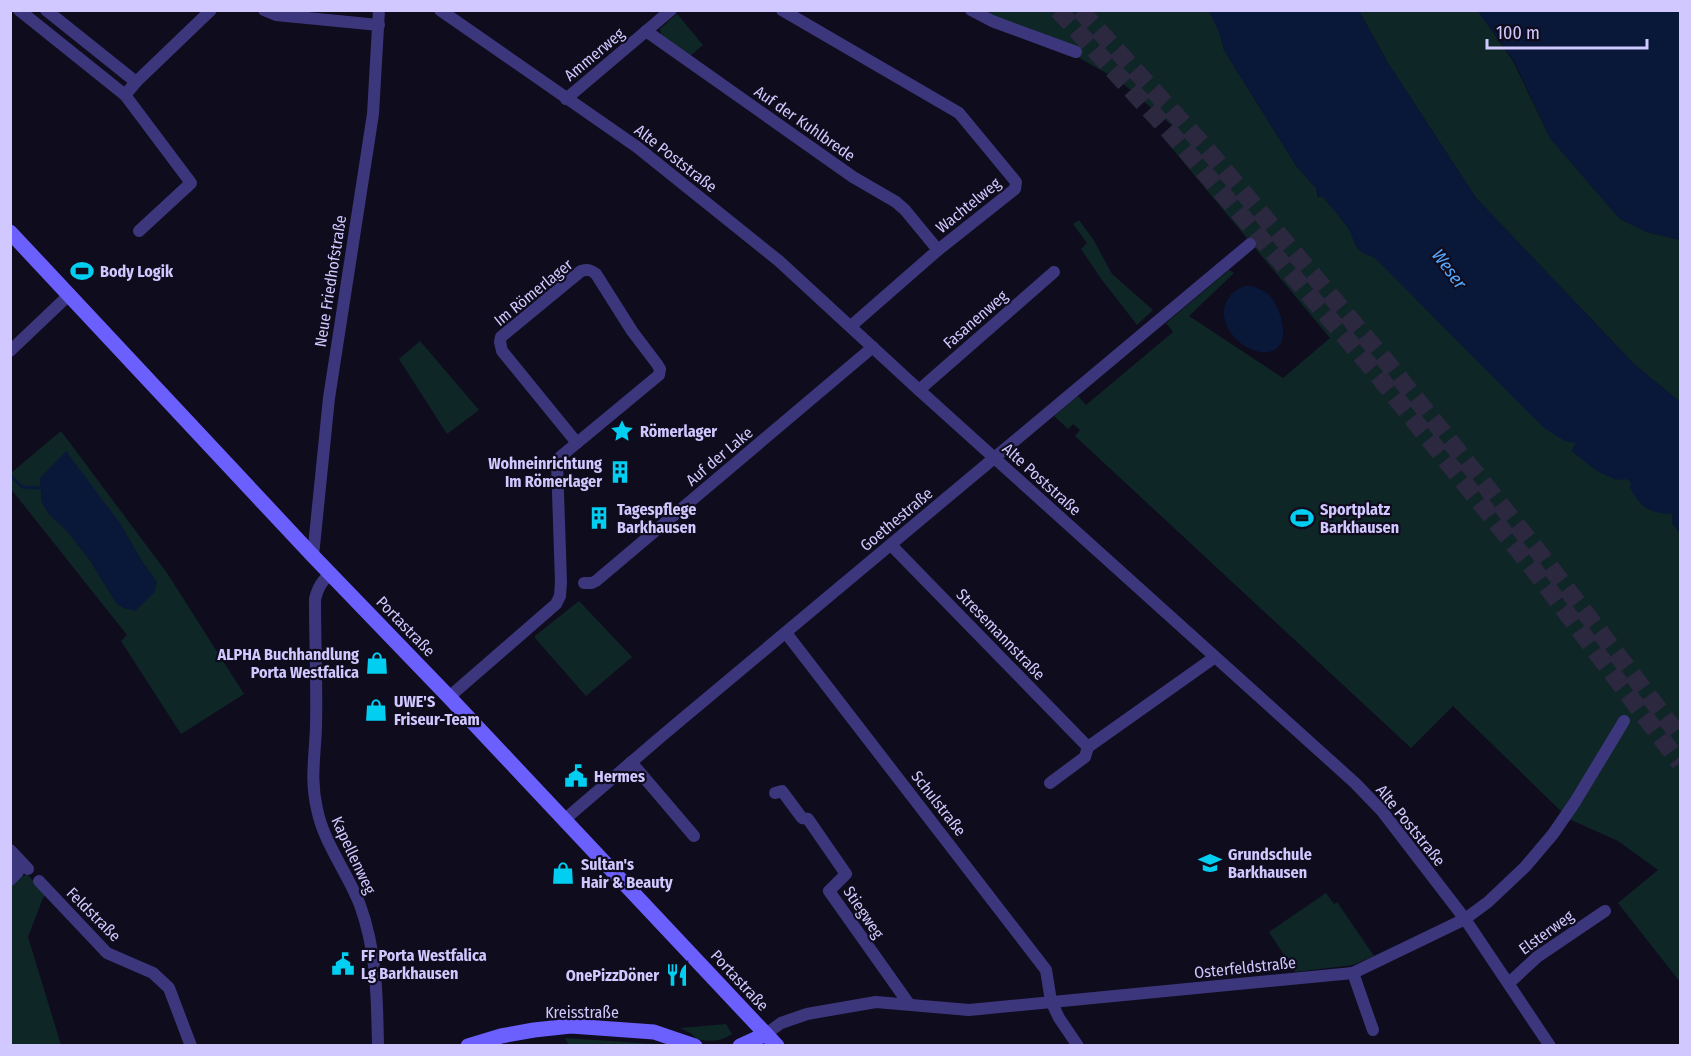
<svg xmlns="http://www.w3.org/2000/svg" width="1691" height="1056" viewBox="0 0 1691 1056" font-family="'Fira Sans Condensed',sans-serif">
<style>
.green{fill:#0f2627;fill-rule:evenodd}
.water{fill:#091839}
.lines{fill:none;stroke-linecap:round;stroke-linejoin:round}
.stream{stroke:#091839;stroke-width:3}
.highway-tunnel{stroke:#2c283f;stroke-width:18;stroke-dasharray:18 9;stroke-linecap:butt}
.street{stroke:#3c377c;stroke-width:12}
.secondary{stroke:#6b5ffe;stroke-width:15}
.labels{text-anchor:middle;stroke-width:4.5;stroke-linejoin:round;paint-order:stroke}
.street-label{font-size:16px;fill:#d1c8ff;stroke:#0f0c1d}
.poi-label{font-size:16px;font-weight:bold;fill:#d1c8ff;stroke:#0f0c1d;text-anchor:start}
.water-label{font-size:18px;font-style:italic;fill:#56a8fe;stroke:#0f0c1d}
</style>
<rect width="100%" height="100%" fill="#0f0c1d"/>
<g class="green">
<path d="M965 11H1209L1219 31 1224 50 1297 167 1316 188 1318 197H1323C1331 207 1340 216 1347 226 1358 242 1350 250 1374 257L1577 442 1673 513 1672 523 1680 533V982L1618 903 1658 870 1618 841 1569 819 1453 706 1411 748 1075 436 1080 430 1073 424 1068 429 1054 416 1078 396 1086 405 1173 332 1166 323 1229 270 1234 273 1189 316 1283 378 1330 338 1165 140 1176 129 1120 81 1076 56Z"/>
<path d="M1359 11H1478L1513 61 1550 138 1620 219 1647 232 1680 240V402L1634 364 1476 198 1388 63Z"/>
<path d="M677 14 703 45 690 56 661 34 660 29Z"/>
<path d="M1079 220 1093 239 1112 274 1153 310 1137 325 1102 280 1081 249 1087 243 1073 224Z"/>
<path d="M420 341 479 410 447 434 399 359Z"/>
<path d="M61 431 167 573 244 694 181 734 121 641 127 635 11 489V473ZM40 478 95 491 119 522 143 563 157 582 135 610 124 608 117 604 89 559 67 531 50 515 42 503Z"/>
<path d="M579 601 632 657 586 696 535 638V636Z"/>
<path d="M27 874 46 895 43 898 28 937 61 1045 11 1046V883Z"/>
<path d="M1326 893 1334 904 1337 902 1374 956 1353 965 1295 972 1269 932Z"/>
<path d="M726 1024 732 1034C720 1042 709 1042 696 1039L692 1034 680 1028Z"/>
<path d="M565 1038 655 1044 656 1045H569Z"/>
</g>
<g class="water">
<path d="M1209 11H1359L1388 63 1476 198 1634 364 1680 402V533L1672 523 1673 514C1649 513 1642 509 1630 488L1631 483 1628 479 1616 480 1597 471 1571 451 1576 443 1565 441 1544 428 1374 257C1350 250 1358 242 1347 227 1340 216 1331 207 1323 197H1319L1316 188 1297 167 1224 50 1219 31Z"/>
<path d="M1478 11H1680V240L1647 232 1620 219 1550 138 1514 61Z"/>
<path d="M1248 285C1257 288 1266 291 1272 298 1281 311 1292 344 1272 351 1245 360 1206 318 1233 293 1238 289 1242 286 1248 285Z"/>
<path d="M66 451 119 522 143 563 157 582 154 593 135 611 124 608 117 604 89 559 67 531 50 515 42 503 40 478Z"/>
</g>
<g class="lines">
<path class="stream" d="M10 475 22 487 44 488"/>
<g class="highway-tunnel">
<path d="M1058 10 1170 132 1376 373 1535 571 1680 763"/>
<path d="M1080 10 1204 146 1389 365 1544 559 1680 737"/>
</g>
<g class="street">
<path d="M19 10 125 95 136 82 211 10"/>
<path d="M46 10 136 82"/>
<path d="M264 10 276 15 379 25"/>
<path d="M440 10 637 147 779 261 919 390 1355 783 1382 811 1465 919 1550 1046"/>
<path d="M782 10 959 113 1016 182 1015 189 938 250 851 326"/>
<path d="M971 10 992 21 1076 52"/>
<path d="M646 31 853 177 896 202 905 210 938 250"/>
<path d="M125 95 191 183 139 231"/>
<path d="M566 99 671 10"/>
<path d="M10 351 70 294"/>
<path d="M919 390 1054 272"/>
<path d="M891 545 1088 747 1215 657"/>
<path d="M313 556 329 398 373 114 379 10"/>
<path d="M331 573C322 581 318 587 315 599 315 641 317 684 316 727 315 757 310 779 317 809 324 844 348 873 360 905 377 952 377 997 378 1046"/>
<path d="M584 583H592L596 581 873 347"/>
<path d="M786 633 1046 970 1051 1001 1059 1018 1078 1046"/>
<path d="M449 697 556 604 560 596 561 582 557 463 560 457 659 375 660 369 657 364 632 331 596 274C591 270 588 269 581 271L501 337 500 342 502 351 577 443"/>
<path d="M631 762 694 836"/>
<path d="M1050 783 1085 757 1088 747"/>
<path d="M775 793 782 791 802 818 808 819 846 874 829 891 909 1004"/>
<path d="M564 820 663 735 1250 244"/>
<path d="M10 850 28 869"/>
<path d="M10 880 18 872V859"/>
<path d="M39 881 107 953 153 973 169 988 191 1046"/>
<path d="M1353 973 1373 1030"/>
<path d="M1509 983 1537 957 1605 911"/>
<path d="M766 1034 781 1023 807 1014 876 1002 969 1010 1353 973 1465 919 1488 902 1525 867 1553 834 1575 802 1624 721"/>
</g>
<g class="secondary">
<path d="M10 232 313 556 449 697 777 1046"/>
<path d="M468 1046 501 1036 534 1030 571 1026 654 1032 695 1046"/>
<path d="M740 1046 766 1034"/>
</g>
</g>
<defs>
<g id="stadium-bare" transform="scale(1.8)"><path d="M0-5a6.5 5 0 1 0 0 10a6.5 5 0 1 0 0-10ZM-3.5-1.8h7v3.6h-7Z" fill="#01cef1" stroke="#0f0c1d" stroke-width="2.5" paint-order="stroke"/></g>
<g id="sight-bare" transform="scale(1.8)"><path d="M0-6L1.8-2.2L6-1.7L2.9 1.2L3.7 5.4L0 3.3L-3.7 5.4L-2.9 1.2L-6-1.7L-1.8-2.2Z" fill="#01cef1" stroke="#0f0c1d" stroke-width="2.5" paint-order="stroke"/></g>
<g id="building-bare" transform="scale(1.8)"><path d="M-4-6H4V6H1V3H-1V6H-4ZM-2.5-4.3h1.7v1.8h-1.7ZM.8-4.3h1.7v1.8H.8ZM-2.5-1h1.7V.8h-1.7ZM.8-1h1.7V.8H.8Z" fill="#01cef1" stroke="#0f0c1d" stroke-width="2.5" paint-order="stroke"/></g>
<g id="shop-bare" transform="scale(1.8)"><path d="M-5-2.5h2.3a2.7 3.5 0 0 1 5.4 0H5L5.5 6h-11ZM-1.5-2.5h3a1.5 2.3 0 0 0-3 0Z" fill="#01cef1" stroke="#0f0c1d" stroke-width="2.5" paint-order="stroke"/></g>
<g id="civic-bare" transform="scale(1.8)"><path d="M-.6-6.5H3V-4.5H.6V-3L4-1V1h2V6H-6V1h2V-1L-.6-3ZM-1.2 2.5V6h2.4V2.5Z" fill="#01cef1" stroke="#0f0c1d" stroke-width="2.5" paint-order="stroke"/></g>
<g id="school-bare" transform="scale(1.8)"><path d="M0-5L7-2L0 1L-7-2ZM-4 1L0 2.5L4 1V4Q0 6-4 4Z" fill="#01cef1" stroke="#0f0c1d" stroke-width="2.5" paint-order="stroke"/></g>
<g id="restaurant-bare" transform="scale(1.8)"><path d="M-5-6h1v4h1v-4h1v4h1v-4h1v5L-1.5 .5V6h-2V.5L-5-1ZM5-6V6H3V1.5H1.5Q1.5-4 5-6Z" fill="#01cef1" stroke="#0f0c1d" stroke-width="2.5" paint-order="stroke"/></g>
</defs>
<g fill-rule="evenodd">
<use href="#stadium-bare" x="82" y="271"/>
<use href="#sight-bare" x="622" y="431"/>
<use href="#building-bare" x="620" y="472"/>
<use href="#building-bare" x="599" y="518"/>
<use href="#stadium-bare" x="1302" y="518"/>
<use href="#shop-bare" x="377" y="663"/>
<use href="#shop-bare" x="376" y="710"/>
<use href="#civic-bare" x="576" y="776"/>
<use href="#school-bare" x="1210" y="863"/>
<use href="#shop-bare" x="563" y="873"/>
<use href="#civic-bare" x="343" y="964"/>
<use href="#restaurant-bare" x="677" y="975"/>
</g>
<g class="labels">
<g class="street-label">
<text transform="translate(594 54) rotate(-40)" y="6">Ammerweg</text>
<text transform="translate(805 123) rotate(35)" y="6">Auf der Kuhlbrede</text>
<text transform="translate(676 158) rotate(38)" y="6">Alte Poststraße</text>
<text transform="translate(968 205) rotate(-39)" y="6">Wachtelweg</text>
<text transform="translate(330 281) rotate(-81)" y="6">Neue Friedhofstraße</text>
<text transform="translate(533 292) rotate(-39)" y="6">Im Römerlager</text>
<text transform="translate(975 319) rotate(-41)" y="6">Fasanenweg</text>
<text transform="translate(719 456) rotate(-40)" y="6">Auf der Lake</text>
<text transform="translate(1042 479) rotate(42)" y="6">Alte Poststraße</text>
<text transform="translate(896 519) rotate(-40)" y="6">Goethestraße</text>
<text transform="translate(406 626) rotate(46)" y="6">Portastraße</text>
<text transform="translate(1001 634) rotate(46)" y="6">Stresemannstraße</text>
<text transform="translate(939 803) rotate(52)" y="6">Schulstraße</text>
<text transform="translate(1411 825) rotate(51)" y="6">Alte Poststraße</text>
<text transform="translate(354 855) rotate(65)" y="6">Kapellenweg</text>
<text transform="translate(864 912) rotate(56)" y="6">Stiegweg</text>
<text transform="translate(94 914) rotate(45)" y="6">Feldstraße</text>
<text transform="translate(1546 932) rotate(-36)" y="6">Elsterweg</text>
<text transform="translate(1245 967) rotate(-6)" y="6">Osterfeldstraße</text>
<text transform="translate(740 980) rotate(47)" y="6">Portastraße</text>
<text x="582" y="1018">Kreisstraße</text>
</g>
<g class="poi-label">
<text x="100" y="277">Body Logik</text>
<text x="640" y="437">Römerlager</text>
<text x="602" y="469" text-anchor="end">Wohneinrichtung<tspan x="602" dy="18">Im Römerlager</tspan></text>
<text x="617" y="515">Tagespflege<tspan x="617" dy="18">Barkhausen</tspan></text>
<text x="1320" y="515">Sportplatz<tspan x="1320" dy="18">Barkhausen</tspan></text>
<text x="359" y="660" text-anchor="end">ALPHA Buchhandlung<tspan x="359" dy="18">Porta Westfalica</tspan></text>
<text x="394" y="707">UWE'S<tspan x="394" dy="18">Friseur-Team</tspan></text>
<text x="594" y="782">Hermes</text>
<text x="1228" y="860">Grundschule<tspan x="1228" dy="18">Barkhausen</tspan></text>
<text x="581" y="870">Sultan's<tspan x="581" dy="18">Hair &amp; Beauty</tspan></text>
<text x="361" y="961">FF Porta Westfalica<tspan x="361" dy="18">Lg Barkhausen</tspan></text>
<text x="659" y="981" text-anchor="end">OnePizzDöner</text>
</g>
<g class="water-label">
<text transform="translate(1449 269) rotate(53)" y="6">Weser</text>
</g>
</g>
<rect width="1691" height="1056" fill="none" stroke="#d1c8ff" stroke-width="24"/>
<path d="M1487 39v9h160v-9" fill="none" stroke="#d1c8ff" stroke-width="3"/>
<text x="1496" y="39" font-size="18" fill="#d1c8ff" stroke="#0f0c1d" stroke-width="4.5" paint-order="stroke">100 m</text>
</svg>
